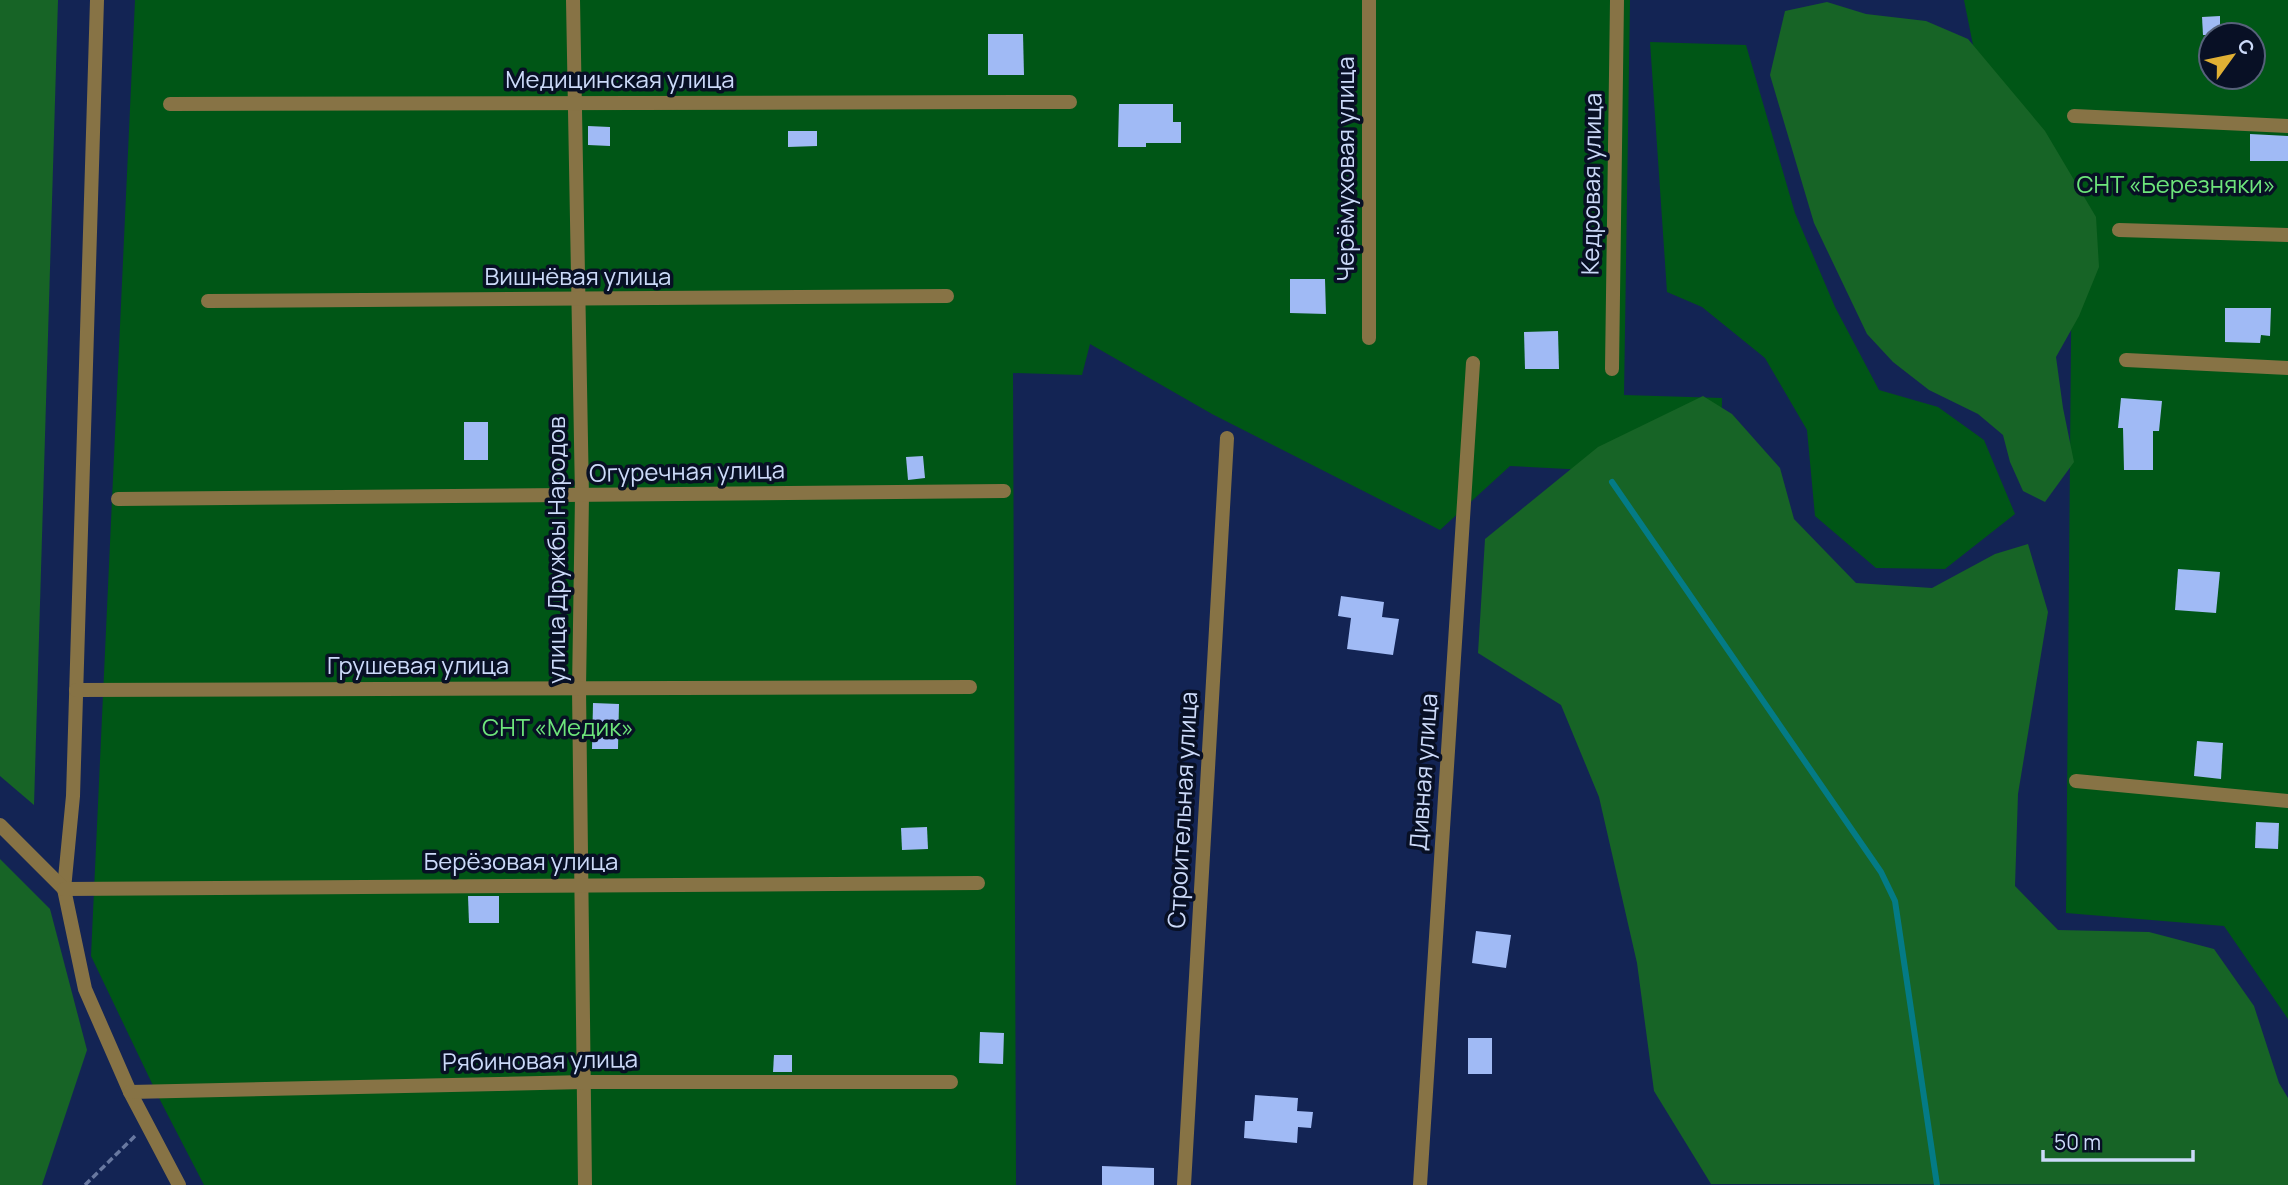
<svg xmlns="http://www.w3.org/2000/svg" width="2288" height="1185" viewBox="0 0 2288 1185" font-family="Manrope,sans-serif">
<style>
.green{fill:#005616;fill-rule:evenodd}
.forest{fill:#176426}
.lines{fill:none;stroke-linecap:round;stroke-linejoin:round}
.stream{stroke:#047b86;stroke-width:6}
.building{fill:#a0baf5}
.path{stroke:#6878a0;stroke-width:3.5;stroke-dasharray:7 3.5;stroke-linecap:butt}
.street{stroke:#877345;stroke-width:14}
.labels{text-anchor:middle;stroke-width:7;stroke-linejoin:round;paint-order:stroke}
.street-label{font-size:24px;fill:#ccdaf9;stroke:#081025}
.park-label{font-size:24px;fill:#6de57b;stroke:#081025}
</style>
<rect width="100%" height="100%" fill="#132454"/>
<g class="green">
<path d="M135 0H1630L1624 395 1722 398 1721 477 1510 466 1440 530 1212 414 1090 344 1082 375 1013 373 1016 1185H204L159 1098 91 956Z"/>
<path d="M1964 0H2288V1019L2224 926 2066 913 2072 228 1991 135ZM2211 35H2253V77H2211Z"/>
<path d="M1650 42 1746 45 1795 213 1835 307 1879 390 1938 407 1984 440 2015 514 1945 569 1876 568 1815 516 1807 430 1765 358 1702 307 1667 292Z"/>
</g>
<g class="forest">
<path d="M0 0H58L34 805 0 776Z"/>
<path d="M1827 2 1866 14 1926 21 1968 39 2045 131 2096 217 2099 267 2079 316 2056 357 2063 408 2074 462 2045 502 2023 491 2010 462 2003 435 1978 414 1929 390 1893 362 1867 334 1814 223 1770 75 1785 11Z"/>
<path d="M1703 396 1732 414 1780 468 1794 519 1856 583 1932 588 1995 554 2028 544 2048 612 2018 794 2015 886 2058 930 2149 932 2214 949 2254 1006 2279 1083 2288 1098V1185L1711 1184 1654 1091 1637 963 1599 797 1561 705 1478 653 1485 539 1598 447Z"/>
<path d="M0 859 50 909 87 1050 42 1185H0Z"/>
</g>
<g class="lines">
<path class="stream" d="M1612 482 1881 872 1895 901 1937 1185"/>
</g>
<g class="building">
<path d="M2220 16V35H2203L2202 17Z"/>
<path d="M988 34H1023L1024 75H988Z"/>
<path d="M1119 104H1173V122H1181V143H1146V147H1118Z"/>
<path d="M588 126 610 127V146L588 145Z"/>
<path d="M788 131H817V146L788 147Z"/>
<path d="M2250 134 2288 136V161H2250Z"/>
<path d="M1290 279H1325L1326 314 1290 313Z"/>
<path d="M2225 308H2271L2270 336 2261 335 2260 343 2225 342Z"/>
<path d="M1558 331 1559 369H1525L1524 332Z"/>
<path d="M2121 398 2162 401 2159 431H2153V470H2124L2123 428H2118Z"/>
<rect x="464" y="422" width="24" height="38"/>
<path d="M923 456 925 478 908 480 906 457Z"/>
<path d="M2178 569 2220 572 2216 613 2175 610Z"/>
<path d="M1341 596 1384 602 1382 617 1399 619 1393 655 1347 649 1351 618 1338 616Z"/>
<path d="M593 703 619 704 618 749H592Z"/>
<path d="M2197 741 2223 743 2221 779 2194 776Z"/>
<path d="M2256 822 2279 823 2278 849 2255 848Z"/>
<path d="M927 827 928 849 902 850 901 828Z"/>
<path d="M468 896H499V923H469Z"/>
<path d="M1476 931 1511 935 1506 968 1472 963Z"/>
<path d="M980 1032 1004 1033 1003 1064 979 1063Z"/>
<rect x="1468" y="1038" width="24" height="36"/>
<path d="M774 1055H792V1072H773Z"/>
<path d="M1255 1095 1298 1098 1297 1111 1313 1112 1311 1128 1298 1127 1297 1143 1244 1138 1245 1121H1253Z"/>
<path d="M1102 1166 1154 1168V1185H1102Z"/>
</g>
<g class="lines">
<path class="path" d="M85 1185 135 1136"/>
<g class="street">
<path d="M97 0 73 796 64 889 85 989 130 1092 179 1185"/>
<path d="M573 0 582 496 579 689 585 1185"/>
<path d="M170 104 1070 102"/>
<path d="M2074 116 2288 126"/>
<path d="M2119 230 2288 235"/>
<path d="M208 301 947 296"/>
<path d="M1369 338V0"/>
<path d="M2126 360 2288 368"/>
<path d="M1612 369 1617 0"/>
<path d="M118 499 1004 491"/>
<path d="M76 690 970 687"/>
<path d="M2076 781 2288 801"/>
<path d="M0 825 64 889"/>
<path d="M64 889 978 883"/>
<path d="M130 1092 584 1082H951"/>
<path d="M1184 1185 1227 438"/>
<path d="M1420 1185 1473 363"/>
</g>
</g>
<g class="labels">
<g class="street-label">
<text x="620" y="88">Медицинская улица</text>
<text transform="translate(1346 169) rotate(-90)" y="8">Черёмуховая улица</text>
<text transform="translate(1592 184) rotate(-89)" y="8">Кедровая улица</text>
<text x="578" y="285">Вишнёвая улица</text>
<text transform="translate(687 472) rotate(-1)" y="8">Огуречная улица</text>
<text transform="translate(557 550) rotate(-90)" y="8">улица Дружбы Народов</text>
<text x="418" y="674">Грушевая улица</text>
<text transform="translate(1424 772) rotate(-86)" y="8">Дивная улица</text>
<text transform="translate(1183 810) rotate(-87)" y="8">Строительная улица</text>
<text x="521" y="870">Берёзовая улица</text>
<text transform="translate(540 1061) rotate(-1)" y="8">Рябиновая улица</text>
</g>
<g class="park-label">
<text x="2176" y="193">СНТ «Березняки»</text>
<text x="558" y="736">СНТ «Медик»</text>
</g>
</g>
<g transform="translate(2232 56) rotate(57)"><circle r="33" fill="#081025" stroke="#56617a" stroke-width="2"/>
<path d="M0-5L12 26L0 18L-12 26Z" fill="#e0b034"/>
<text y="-10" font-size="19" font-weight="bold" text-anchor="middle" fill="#ccdaf9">С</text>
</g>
<path d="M2043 1150v10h150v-10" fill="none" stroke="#ccdaf9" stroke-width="3.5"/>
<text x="2054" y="1150" font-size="21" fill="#ccdaf9" stroke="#081025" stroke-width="5" paint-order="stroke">50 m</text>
</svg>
